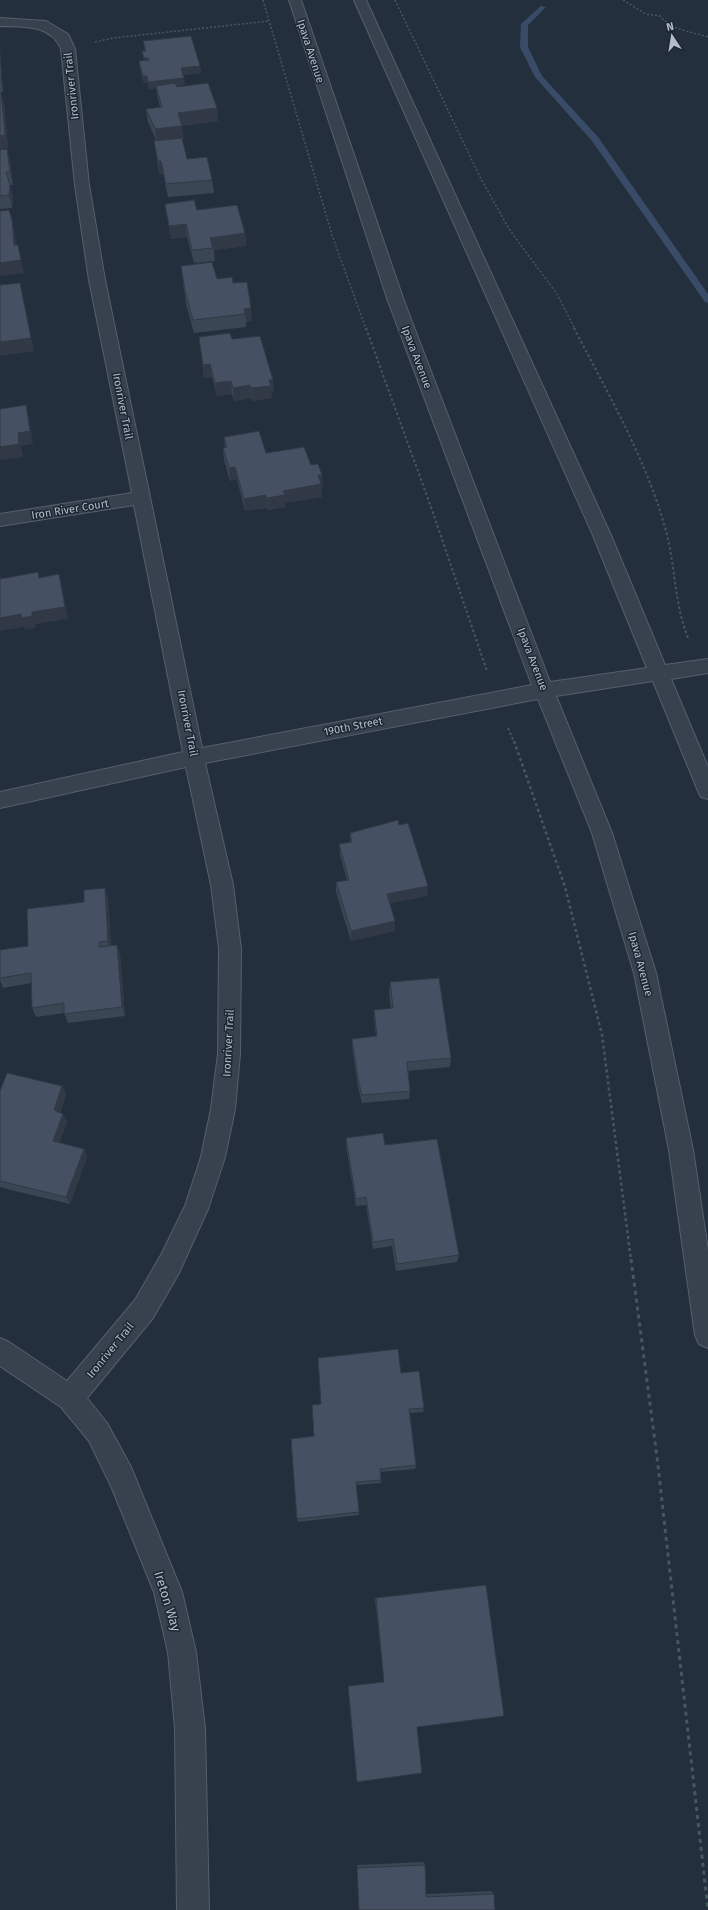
<svg xmlns="http://www.w3.org/2000/svg" width="708" height="1910" viewBox="0 0 708 1910" font-family="'Fira Sans',sans-serif">
<style>
.lines{fill:none;stroke-linecap:round;stroke-linejoin:round}
.stream{fill:#394c67;fill-rule:evenodd}
.minor-casing{stroke:#565f6c;stroke-width:2}
.path-far3{stroke:#44595c;stroke-width:1.5;stroke-dasharray:2 2;stroke-linecap:butt}
.path-far2{stroke:#44595c;stroke-width:2;stroke-dasharray:2.5 2.5;stroke-linecap:butt}
.path-far1{stroke:#44595c;stroke-width:2.5;stroke-dasharray:3 3;stroke-linecap:butt}
.path{stroke:#44595c;stroke-width:3;stroke-dasharray:4 4;stroke-linecap:butt}
.minor{fill:#38414e;fill-rule:evenodd}
.wall{fill:#3b4654}
.shaded-wall{fill:#303945}
.building{fill:#455162;stroke:#303945}
.labels{text-anchor:middle;stroke-width:3;stroke-linejoin:round;paint-order:stroke}
.street-label{font-size:11px;fill:#b4bcc9;stroke:#1d2633}
.near-street-label{font-size:13px;fill:#b4bcc9;stroke:#1d2633}
</style>
<rect width="100%" height="100%" fill="#242f3e"/>
<g class="lines">
<path class="stream" d="M541 6 546 7 528 25V47L542 76 598 137 708 294V303L705 302 592 141 535 77 520 47 521 24Z"/>
<g class="minor-casing">
<path id="minor" d="M289 0H301L404 301 550 682 647 668 592 533 354 0H366L610 533 665 665 708 659V673L671 679 708 767V799L701 797 698 791 653 681 556 696 612 833 656 973 693 1150 708 1250V1348L699 1344 695 1335 669 1150 634 973 592 833 538 699 205 763 233 885 241 949 240 1054 235 1109 225 1157 208 1209 179 1273 153 1318 87 1398 107 1423 131 1467 182 1592 196 1652 205 1729 209 1910H177L175 1729 168 1652 154 1592 111 1486 89 1441 61 1407 0 1366V1338L9 1342 67 1381 135 1300 161 1255 185 1206 201 1157 211 1109 218 1054 219 949 211 885 186 767 0 808V792L183 752 134 505 0 526V514L132 493 89 280 75 185 61 49C51 24 23 27 0 26V18L46 21 68 34 75 49 89 185 105 280 202 748 532 685 388 301Z"/>
</g>
<g class="path-far3">
<path d="M263 0 332 235 366 329"/>
<path d="M395 0 480 177 509 229 557 294 575 329"/>
<path d="M623 0 646 14 660 16C673 31 690 31 708 37"/>
<path d="M95 42 113 38 269 21"/>
</g>
<g class="path-far2">
<path d="M366 328 431 507 487 671"/>
<path d="M574 328C607 392 644 455 664 524 676 562 673 603 689 640"/>
<path d="M508 728 514 742"/>
</g>
<path class="path-far1" d="M514 741 565 887 602 1035 631 1260"/>
<path class="path" d="M631 1259 657 1457 708 1910"/>
<use href="#minor" class="minor"/>
</g>
<g class="wall">
<path d="M143 41 200 66 201 73 183 75 185 85 176 86 177 87 217 108 218 121 182 126 184 139H182L187 159 212 180 214 193 168 197 163 174H159L154 141 156 140 148 122 146 109 160 107 158 99 156 88 149 89 148 83H144L140 68 139 61H144L142 51H145Z"/>
<path d="M0 50 3 92H1L4 105 8 148 0 149Z"/>
<path d="M7 149 10 162 13 185H10L13 198 12 208 0 209V150Z"/>
<path d="M165 204 197 210 245 233 246 246 214 250 215 261 194 263 187 237 171 239Z"/>
<path d="M181 266 217 279 233 283 252 321 246 322V327L194 333 186 304Z"/>
<path d="M199 337 232 339 274 392 271 393 272 398 252 401 251 398 234 401 232 394 217 396 212 377 204 378Z"/>
<path d="M224 437 266 453 311 465 323 487H321L322 497 285 503V507L268 510 267 508 245 511 237 479 230 481 224 460 223 448 225 447Z"/>
<path d="M399 825 427 896 390 903 395 931 351 941 336 892V882L347 880 340 855 339 844 350 842V833Z"/>
<path d="M108 898 111 945H117L120 954 125 1016 68 1023 64 1013 36 1017 32 1008 31 983 3 988 0 980V950L28 946 84 902Z"/>
<path d="M390 982 451 1058 450 1067 408 1071 410 1091 409 1099 362 1103 358 1087 352 1047V1039L376 1036 374 1019V1010L391 1009 389 992Z"/>
<path d="M62 1086 66 1095 60 1113 63 1114 67 1122 59 1143 84 1149 87 1157 70 1204 11 1190 0 1187V1091Z"/>
<path d="M346 1138 385 1145 459 1255 457 1262 396 1271 392 1246 373 1249 366 1205 356 1206 346 1146Z"/>
<path d="M401 1373 424 1408 423 1412 410 1413 416 1465 415 1469 381 1472V1483L356 1485 359 1515 298 1522 297 1519 321 1404Z"/>
<path d="M376 1598 504 1716 384 1682 375 1599Z"/>
<path d="M423 1862 425 1865 426 1894 491 1891 494 1894 359 1910 357 1865Z"/>
</g>
<g class="shaded-wall">
<path d="M0 50 3 92 1 79Z"/>
<path d="M144 58H148L149 64 145 65Z"/>
<path d="M200 66 201 73 182 75 181 68Z"/>
<path d="M143 76H147L148 83H144Z"/>
<path d="M184 78 185 85 157 88 156 86V88L149 89 148 82Z"/>
<path d="M1 92 4 105 8 148 0 149Z"/>
<path d="M217 108 218 121 180 126 178 113Z"/>
<path d="M182 126 184 139 157 142 155 129Z"/>
<path d="M7 149 10 162 13 185 10 172Z"/>
<path d="M158 161H161L163 174H159Z"/>
<path d="M10 185 13 198 12 208 9 195Z"/>
<path d="M12 220 15 233 17 258 14 245Z"/>
<path d="M186 224 187 237 171 239 169 226Z"/>
<path d="M245 233 246 246 214 250 210 238Z"/>
<path d="M18 245 24 273 0 276V263Z"/>
<path d="M20 283 34 351 0 356V342Z"/>
<path d="M251 308 252 321 246 322 245 314 244 309Z"/>
<path d="M210 364 212 377 204 378 203 365Z"/>
<path d="M269 380H273L274 392 271 393 272 398 252 401 251 388Z"/>
<path d="M231 381 232 394 217 396 215 383Z"/>
<path d="M250 385 251 398 234 401 233 388Z"/>
<path d="M26 405 29 418 33 444 21 446 23 457 0 460V447L18 433Z"/>
<path d="M235 467 237 479 230 481 229 468Z"/>
<path d="M318 475H322L323 487H321L322 497 285 503V507L268 510 267 498Z"/>
<path d="M266 495 267 508 245 511 244 499Z"/>
<path d="M0 573 2 580H0Z"/>
<path d="M59 574 62 587 68 619 35 624 36 628 25 630 24 627 0 631V618L32 612Z"/>
<path d="M428 886 427 896 387 904V894Z"/>
<path d="M105 888 108 898 111 951 108 941Z"/>
<path d="M395 921V931L351 941V931Z"/>
<path d="M117 945 120 954 125 1016 122 1007Z"/>
<path d="M62 1086 66 1095 58 1118 54 1110Z"/>
<path d="M63 1114 67 1122 57 1149 53 1141Z"/>
<path d="M84 1149 87 1157 70 1204 66 1197Z"/>
</g>
<g class="building">
<path d="M191 36 200 66 181 68 184 78 148 82 147 76H143L139 61 149 60 148 58H144L142 51H146L143 41Z"/>
<path d="M175 83 177 87 208 83 217 108 178 113 182 126 155 129 146 109 162 107 156 86Z"/>
<path d="M0 92H1L5 135 0 136Z"/>
<path d="M182 138 187 159 207 157 212 180 166 184 161 161H158L154 141Z"/>
<path d="M7 149 10 172H6L10 185 9 195 0 196V150Z"/>
<path d="M194 200 197 210 237 205 245 233 210 238 213 248 192 250 186 224 169 226 165 204Z"/>
<path d="M9 210 12 220 14 245H18L21 260 0 263V211Z"/>
<path d="M212 262 217 279 232 277 233 283 247 282 251 308 244 309 245 314 193 320 185 291 181 266Z"/>
<path d="M20 283 31 338 0 342V285Z"/>
<path d="M230 333 232 339 260 336 273 380H269L271 386 251 388 250 385 233 388 231 381 215 383 210 364 203 365 199 337Z"/>
<path d="M26 405 30 431 18 433 19 444 0 447V409Z"/>
<path d="M259 431 266 453 304 447 311 465 318 464 322 475H318L321 484 283 491 285 495 267 498 266 495 244 499 235 467 229 468 223 448 227 447 224 437Z"/>
<path d="M38 572 39 578 59 574 65 607 32 612V616L21 618V614L0 618V579Z"/>
<path d="M398 820 399 825 408 823 428 886 387 894 395 921 351 931 336 882 349 880 339 844 352 842 350 833Z"/>
<path d="M105 888 108 941 99 942V947L117 945 122 1007 64 1014V1003L32 1008 31 973 0 978V950L28 946 27 909 84 902V890Z"/>
<path d="M439 978 451 1058 407 1062 410 1091 362 1095 358 1079 352 1039 377 1036 374 1010 393 1008 390 982Z"/>
<path d="M7 1073 62 1086 54 1110 63 1114 53 1141 84 1149 66 1197 0 1181V1091Z"/>
<path d="M383 1133 385 1145 437 1139 459 1255 397 1264 393 1239 373 1242 366 1197 356 1199 346 1138Z"/>
<path d="M398 1349 401 1373 419 1371 424 1408 409 1409 416 1465 380 1469 381 1480 356 1482 359 1512 297 1519 291 1439 314 1436 312 1405 321 1404 318 1358Z"/>
<path d="M486 1585 504 1716 417 1727 422 1773 357 1782 348 1686 384 1682 376 1598Z"/>
<path d="M425 1865 426 1897 494 1894 495 1910H359L357 1868Z"/>
</g>
<g class="labels">
<g class="street-label">
<text transform="translate(311 51) rotate(72)" y="4">Ipava Avenue</text>
<text transform="translate(71 86) rotate(-96)" y="4">Ironriver Trail</text>
<text transform="translate(417 357) rotate(69)" y="4">Ipava Avenue</text>
<text transform="translate(123 406) rotate(79)" y="4">Ironriver Trail</text>
<text transform="translate(70 509) rotate(-9)" y="4">Iron River Court</text>
<text transform="translate(533 659) rotate(69)" y="4">Ipava Avenue</text>
<text transform="translate(188 723) rotate(79)" y="4">Ironriver Trail</text>
<text transform="translate(353 726) rotate(-11)" y="4">190th Street</text>
<text transform="translate(641 964) rotate(75)" y="4">Ipava Avenue</text>
<text transform="translate(228 1043) rotate(-87)" y="4">Ironriver Trail</text>
<text transform="translate(110 1350) rotate(-51)" y="4">Ironriver Trail</text>
</g>
<g class="near-street-label">
<text transform="translate(168 1601) rotate(73)" y="5">Ireton Way</text>
</g>
</g>
<g transform="translate(672 36) rotate(348)" stroke="#1d2633" stroke-width="3" paint-order="stroke">
<path d="M0-3L7 15L0 10L-7 15Z" fill="#b4bcc9"/>
<text y="-6" font-size="11" font-weight="bold" text-anchor="middle" fill="#b4bcc9">N</text>
</g>
</svg>
